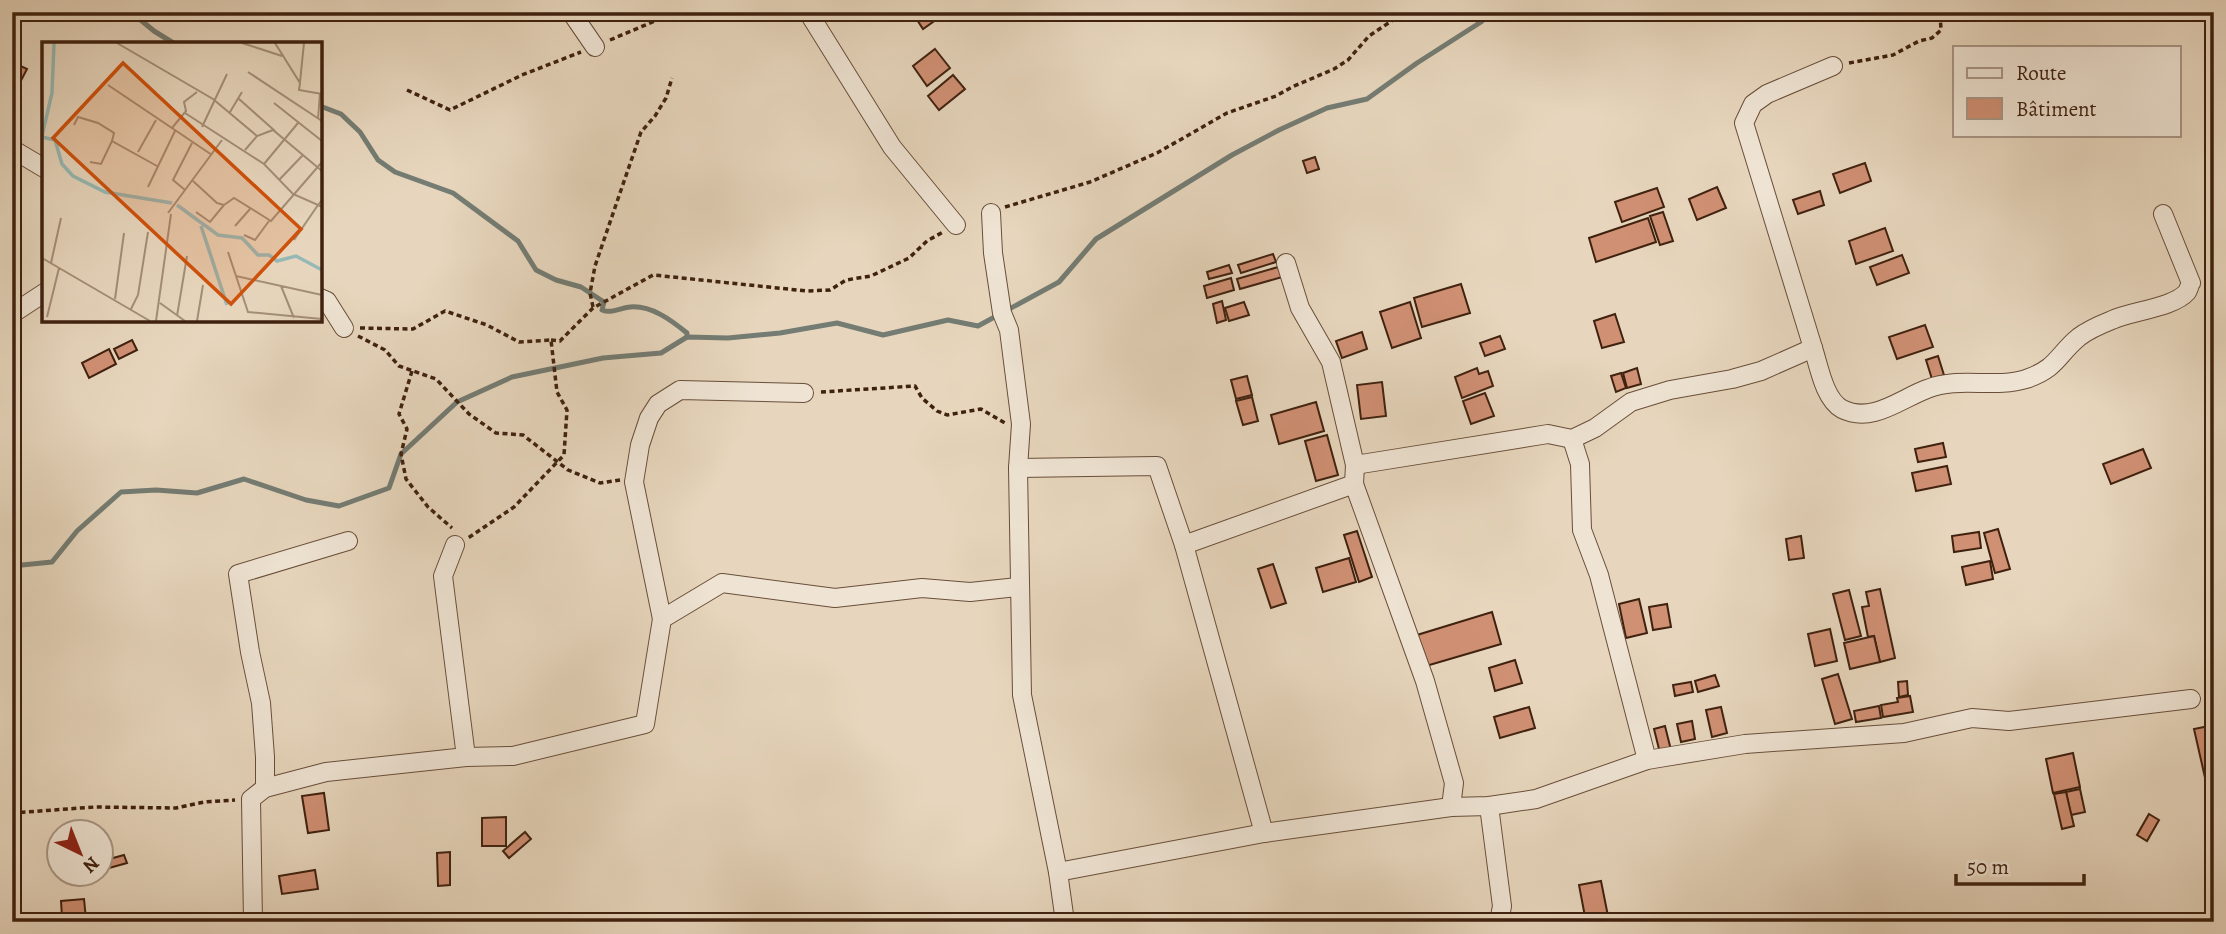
<svg xmlns="http://www.w3.org/2000/svg" width="2226" height="934" viewBox="0 0 2226 934" font-family="Alegreya,serif">
<style>
.lines{fill:none;stroke-linecap:round;stroke-linejoin:round}
.stream{stroke:#747c73;stroke-width:5}
.building{fill:#d09074;stroke:#3f210f;stroke-width:2}
.minor-casing{stroke:#694e3a;stroke-width:20}
.path{stroke:#3f210f;stroke-width:3.5;stroke-dasharray:5 3.5;stroke-linecap:butt}
.minor{stroke:#efe4d4;stroke-width:18}
.inset-river{fill:none;stroke:#97b9b5;stroke-width:3.5}
.inset-road{fill:none;stroke:#a48e77;stroke-width:2}
.view{fill:#cf510c;fill-opacity:0.15;stroke:#cf510c;stroke-width:3.5}
.inset-edge{fill:none;stroke:#3f210f;stroke-width:3.5}
</style>
<rect width="100%" height="100%" fill="#e7d6bd"/>
<filter id="stains"><feTurbulence type="fractalNoise" baseFrequency=".00286" numOctaves="4"/><feColorMatrix values="0 0 0 0 .2 0 0 0 0 .09 0 0 0 0 .02 0 0 0 .5 -.17"/></filter>
<radialGradient id="worn" r=".72"><stop offset=".6" stop-color="#630" stop-opacity="0"/><stop offset="1" stop-color="#630" stop-opacity=".3"/></radialGradient>
<g class="lines">
<g class="stream">
<path d="M131 12 154 31 175 44"/>
<path d="M320 106 341 114 360 132 378 160 395 172 453 193 518 241 536 270 556 280 581 287 604 302 602 310C612 314 619 308 630 307 651 305 671 320 687 333V337"/>
<path d="M12 566 52 562 77 531 121 492 156 490 197 493 244 479 306 500 339 506 389 488 401 454 457 402 512 377 603 358 661 353 687 337 728 338 780 333 837 323 883 335 948 320 978 326 1059 282 1096 239 1232 155 1279 130 1327 108 1367 99 1417 63 1481 22 1491 12"/>
</g>
</g>
<g class="building">
<path d="M912 12H947L923 29Z"/>
<path d="M935 49 950 68 927 86 913 66Z"/>
<path d="M12 62 27 69 12 98Z"/>
<path d="M953 75 965 89 939 110 928 96Z"/>
<path d="M1315 157 1319 169 1307 173 1303 161Z"/>
<path d="M1865 163 1871 181 1840 193 1833 174Z"/>
<path d="M1717 187 1726 208 1697 220 1689 199Z"/>
<path d="M1657 188 1664 207 1622 222 1615 202Z"/>
<path d="M1820 191 1824 205 1798 214 1793 200Z"/>
<path d="M1663 212 1673 241 1660 245 1650 216Z"/>
<path d="M1648 218 1656 242 1596 262 1589 238Z"/>
<path d="M1885 228 1893 251 1856 264 1849 241Z"/>
<path d="M1273 254 1276 262 1241 273 1238 265Z"/>
<path d="M1902 255 1909 273 1877 285 1870 267Z"/>
<path d="M1229 265 1232 273 1209 279 1207 272Z"/>
<path d="M1278 267 1282 277 1240 289 1237 279Z"/>
<path d="M1231 278 1234 290 1207 298 1204 286Z"/>
<path d="M1461 284 1470 313 1422 327 1414 298Z"/>
<path d="M1222 301 1226 320 1217 323 1213 304Z"/>
<path d="M1244 302 1249 315 1229 321 1225 308Z"/>
<path d="M1410 302 1421 338 1392 348 1380 312Z"/>
<path d="M1615 314 1624 342 1602 348 1594 321Z"/>
<path d="M1925 325 1933 347 1897 359 1889 337Z"/>
<path d="M1362 332 1367 349 1342 358 1336 341Z"/>
<path d="M1500 336 1505 349 1485 356 1480 343Z"/>
<path d="M132 340 137 350 119 359 114 349Z"/>
<path d="M109 349 116 364 89 378 82 363Z"/>
<path d="M1938 356 1944 375 1932 379 1926 360Z"/>
<path d="M1477 368 1479 374 1488 371 1493 386 1462 398 1455 377Z"/>
<path d="M1637 368 1641 384 1627 388 1623 373Z"/>
<path d="M1621 373 1626 388 1616 392 1611 376Z"/>
<path d="M1247 376 1252 395 1236 399 1231 380Z"/>
<path d="M1382 382 1386 416 1361 419 1357 385Z"/>
<path d="M1485 393 1494 416 1471 424 1463 401Z"/>
<path d="M1252 397 1258 421 1243 425 1236 401Z"/>
<path d="M1316 402 1324 431 1279 444 1271 415Z"/>
<path d="M1327 435 1338 475 1316 481 1305 441Z"/>
<path d="M1943 443 1946 457 1918 462 1915 449Z"/>
<path d="M2143 449 2151 468 2111 484 2103 464Z"/>
<path d="M1947 466 1951 484 1916 491 1912 473Z"/>
<path d="M1998 529 2010 569 1995 573 1984 533Z"/>
<path d="M1357 531 1372 577 1359 582 1344 535Z"/>
<path d="M1979 532 1981 548 1954 552 1952 536Z"/>
<path d="M1801 536 1804 558 1789 560 1786 539Z"/>
<path d="M1349 558 1356 582 1323 592 1316 568Z"/>
<path d="M1990 561 1993 579 1966 585 1962 567Z"/>
<path d="M1273 564 1286 603 1271 608 1258 569Z"/>
<path d="M1880 589 1895 658 1880 662 1874 636 1868 637 1862 607 1869 606 1866 592Z"/>
<path d="M1849 590 1861 636 1845 640 1833 594Z"/>
<path d="M1639 599 1647 633 1626 638 1619 604Z"/>
<path d="M1667 604 1671 627 1653 630 1649 607Z"/>
<path d="M1492 612 1501 644 1426 666 1417 635Z"/>
<path d="M1830 629 1837 661 1815 666 1808 634Z"/>
<path d="M1874 636 1880 662 1850 669 1844 643Z"/>
<path d="M1515 660 1522 683 1495 691 1489 668Z"/>
<path d="M1838 674 1852 719 1835 724 1822 679Z"/>
<path d="M1715 675 1719 686 1698 692 1695 681Z"/>
<path d="M1907 681 1908 695 1899 697 1898 682Z"/>
<path d="M1691 682 1693 692 1675 696 1673 685Z"/>
<path d="M1910 696 1913 712 1883 717 1881 705 1898 702 1897 698Z"/>
<path d="M1879 706 1881 718 1856 722 1854 711Z"/>
<path d="M1529 707 1535 728 1500 738 1494 717Z"/>
<path d="M1721 707 1727 733 1712 737 1706 710Z"/>
<path d="M1692 721 1695 739 1681 742 1677 724Z"/>
<path d="M2214 725V780L2206 782 2194 729Z"/>
<path d="M1665 726 1671 750 1660 753 1654 729Z"/>
<path d="M2073 753 2080 787 2053 793 2046 759Z"/>
<path d="M2214 783V823L2207 785Z"/>
<path d="M2080 789 2085 812 2071 815 2066 792Z"/>
<path d="M2066 792 2074 826 2062 829 2054 794Z"/>
<path d="M324 793 329 830 308 833 302 796Z"/>
<path d="M2149 814 2159 820 2147 841 2137 835Z"/>
<path d="M506 817V846H482V818Z"/>
<path d="M525 832 531 839 509 858 503 851Z"/>
<path d="M450 852V885L438 886 437 853Z"/>
<path d="M124 855 127 863 102 870V861Z"/>
<path d="M315 870 318 889 282 894 279 876Z"/>
<path d="M1601 881 1609 921 1586 922 1579 885Z"/>
<path d="M84 899 86 919 67 921V917H62L61 901Z"/>
</g>
<g class="lines">
<g class="minor-casing">
<g id="minor">
<path d="M571 12 595 47"/>
<path d="M808 12 892 147 956 225"/>
<path d="M12 149 44 168"/>
<path d="M991 213 993 253 1002 313 1009 330 1021 424 1018 468 1022 695 1058 872 1065 922"/>
<path d="M1286 263 1300 308 1331 362 1355 465 1354 484 1425 681 1454 783 1451 807"/>
<path d="M320 298 327 301 344 328"/>
<path d="M12 314 44 293"/>
<path d="M1813 348 1744 123 1753 104 1767 94 1833 66"/>
<path d="M1572 439 1580 464 1582 530 1599 575 1647 760"/>
<path d="M1355 465 1548 434 1572 439 1595 428 1631 402 1670 390 1732 379 1761 371 1813 348C1819 366 1824 399 1842 409 1872 424 1900 399 1927 389 1959 376 1994 389 2026 379 2058 368 2057 355 2079 337 2088 330 2102 324 2112 320 2131 311 2173 308 2187 292 2188 291 2190 284 2191 283L2163 214"/>
<path d="M1018 468 1157 466 1184 545 1264 833"/>
<path d="M455 545 443 576 466 757"/>
<path d="M1184 545 1354 484"/>
<path d="M662 619 634 482 640 445 649 418 658 404 680 390 804 393"/>
<path d="M265 788V757L261 703 250 652 238 574 348 541"/>
<path d="M1489 806 1502 906 1499 922"/>
<path d="M1058 872 1264 833 1451 807 1489 806 1536 799 1647 760 1745 744 1904 733 1972 718 2009 721 2191 699"/>
<path d="M253 922 251 799 265 788 326 772 466 757 513 756 645 724 662 619 722 583 835 598 922 588 970 592 1018 587"/>
</g>
</g>
<g class="path">
<path d="M610 40 676 12"/>
<path d="M1849 63 1893 55 1919 41 1932 38 1941 30 1940 12"/>
<path d="M407 90 450 110 522 75 581 52"/>
<path d="M1005 207 1090 182 1157 153 1227 113 1276 96 1292 87 1334 69 1348 60 1369 36 1405 12"/>
<path d="M593 307 590 293 595 266 620 193 641 132 655 116 666 98 672 78"/>
<path d="M360 328 413 329 445 311 487 325 519 342 551 340 557 392 567 410 564 455 514 507 468 538"/>
<path d="M358 336 385 350 399 366 436 379 469 414 496 433 523 435 568 470 600 483 620 480"/>
<path d="M551 340 560 341 593 308 653 275 807 291 830 290 846 280 871 276 909 258 927 241 943 232"/>
<path d="M412 371 399 414 407 429 401 454 406 479 428 507 452 528"/>
<path d="M821 392 915 386 922 398 937 411 947 415 981 409 1005 423"/>
<path d="M12 813 95 807 176 808 204 802 235 800"/>
</g>
<use href="#minor" class="minor"/>
</g>
<g transform="translate(42 42)">
<rect width="280" height="280" fill="#e7d6bd"/>
<path class="inset-river" d="M0 94 10 51 12 1M0 95 13 98 20 122 31 134 63 150 130 161M135 163 176 193 200 196 216 213H227L235 219 254 214 280 228M159 184 185 263"/>
<path class="inset-road" d="M75 1 171 57 215 94M200 1 240 14M233 1 258 41 257 48 280 52M206 30 280 79M258 40 262 1M66 43 170 113M197 57 233 89M232 61 280 99M188 70 200 50M143 71 222 122 251 152 276 163 280 158M276 77 278 51M32 83 36 75 56 81 72 91 70 99 115 124M160 85 185 32M130 86 144 69 142 60 155 50M203 108 215 94 231 88 280 129M96 110 114 78M48 120 59 122 70 99M222 122 256 81M237 138 261 113M151 139 175 161 182 163 192 156 229 179 280 120M106 145 133 89M143 148 131 138 150 101M154 170 168 180 182 163M126 171 180 98M193 184 208 167M202 193 213 198 227 179M252 198 276 163 280 165M186 210 206 270 280 277M0 216 108 279M9 221 19 176M194 234 280 253M239 244 252 276M73 257 82 191M118 261 143 279M89 267 96 253 106 190M135 274 145 214M5 275 17 226M114 279 129 172M155 279 161 243"/>
<path class="view" d="M81 21 259 187 189 262 11 96Z"/>
<rect width="280" height="280" class="inset-edge"/>
</g>
<rect width="2226" height="934" fill="none" stroke="#e7d6bd" stroke-width="42"/>
<rect x="14" y="14" width="2198" height="906" fill="none" stroke="#3f210f" stroke-width="3.5"/>
<rect x="21" y="21" width="2184" height="892" fill="none" stroke="#3f210f" stroke-width="2"/>
<rect x="1953" y="46" width="228" height="91" fill="#efe4d4" stroke="#a99685" stroke-width="2"/>
<rect x="1967" y="68" width="35" height="10" fill="#efe4d4" stroke="#a99685" stroke-width="2"/>
<text x="2016" y="80" font-size="21" fill="#3f210f">Route</text>
<rect x="1967" y="98" width="35" height="21" fill="#d09074" stroke="#a99685" stroke-width="2"/>
<text x="2016" y="116" font-size="21" fill="#3f210f">Bâtiment</text>
<g transform="translate(80 853) rotate(137)"><circle r="33" fill="#efe4d4" stroke="#a99685" stroke-width="2"/>
<path d="M0-5L12 26L0 18L-12 26Z" fill="#8f2418"/>
<text y="-10" font-size="19" font-weight="bold" text-anchor="middle" fill="#3f210f">N</text>
</g>
<path d="M1956 874v10h128v-10" fill="none" stroke="#3f210f" stroke-width="3.5"/>
<text x="1967" y="874" font-size="21" fill="#3f210f" stroke="#efe4d4" stroke-width="5" paint-order="stroke">50 m</text>
<rect width="100%" height="100%" filter="url(#stains)"/>
<rect width="100%" height="100%" fill="url(#worn)"/>
</svg>
